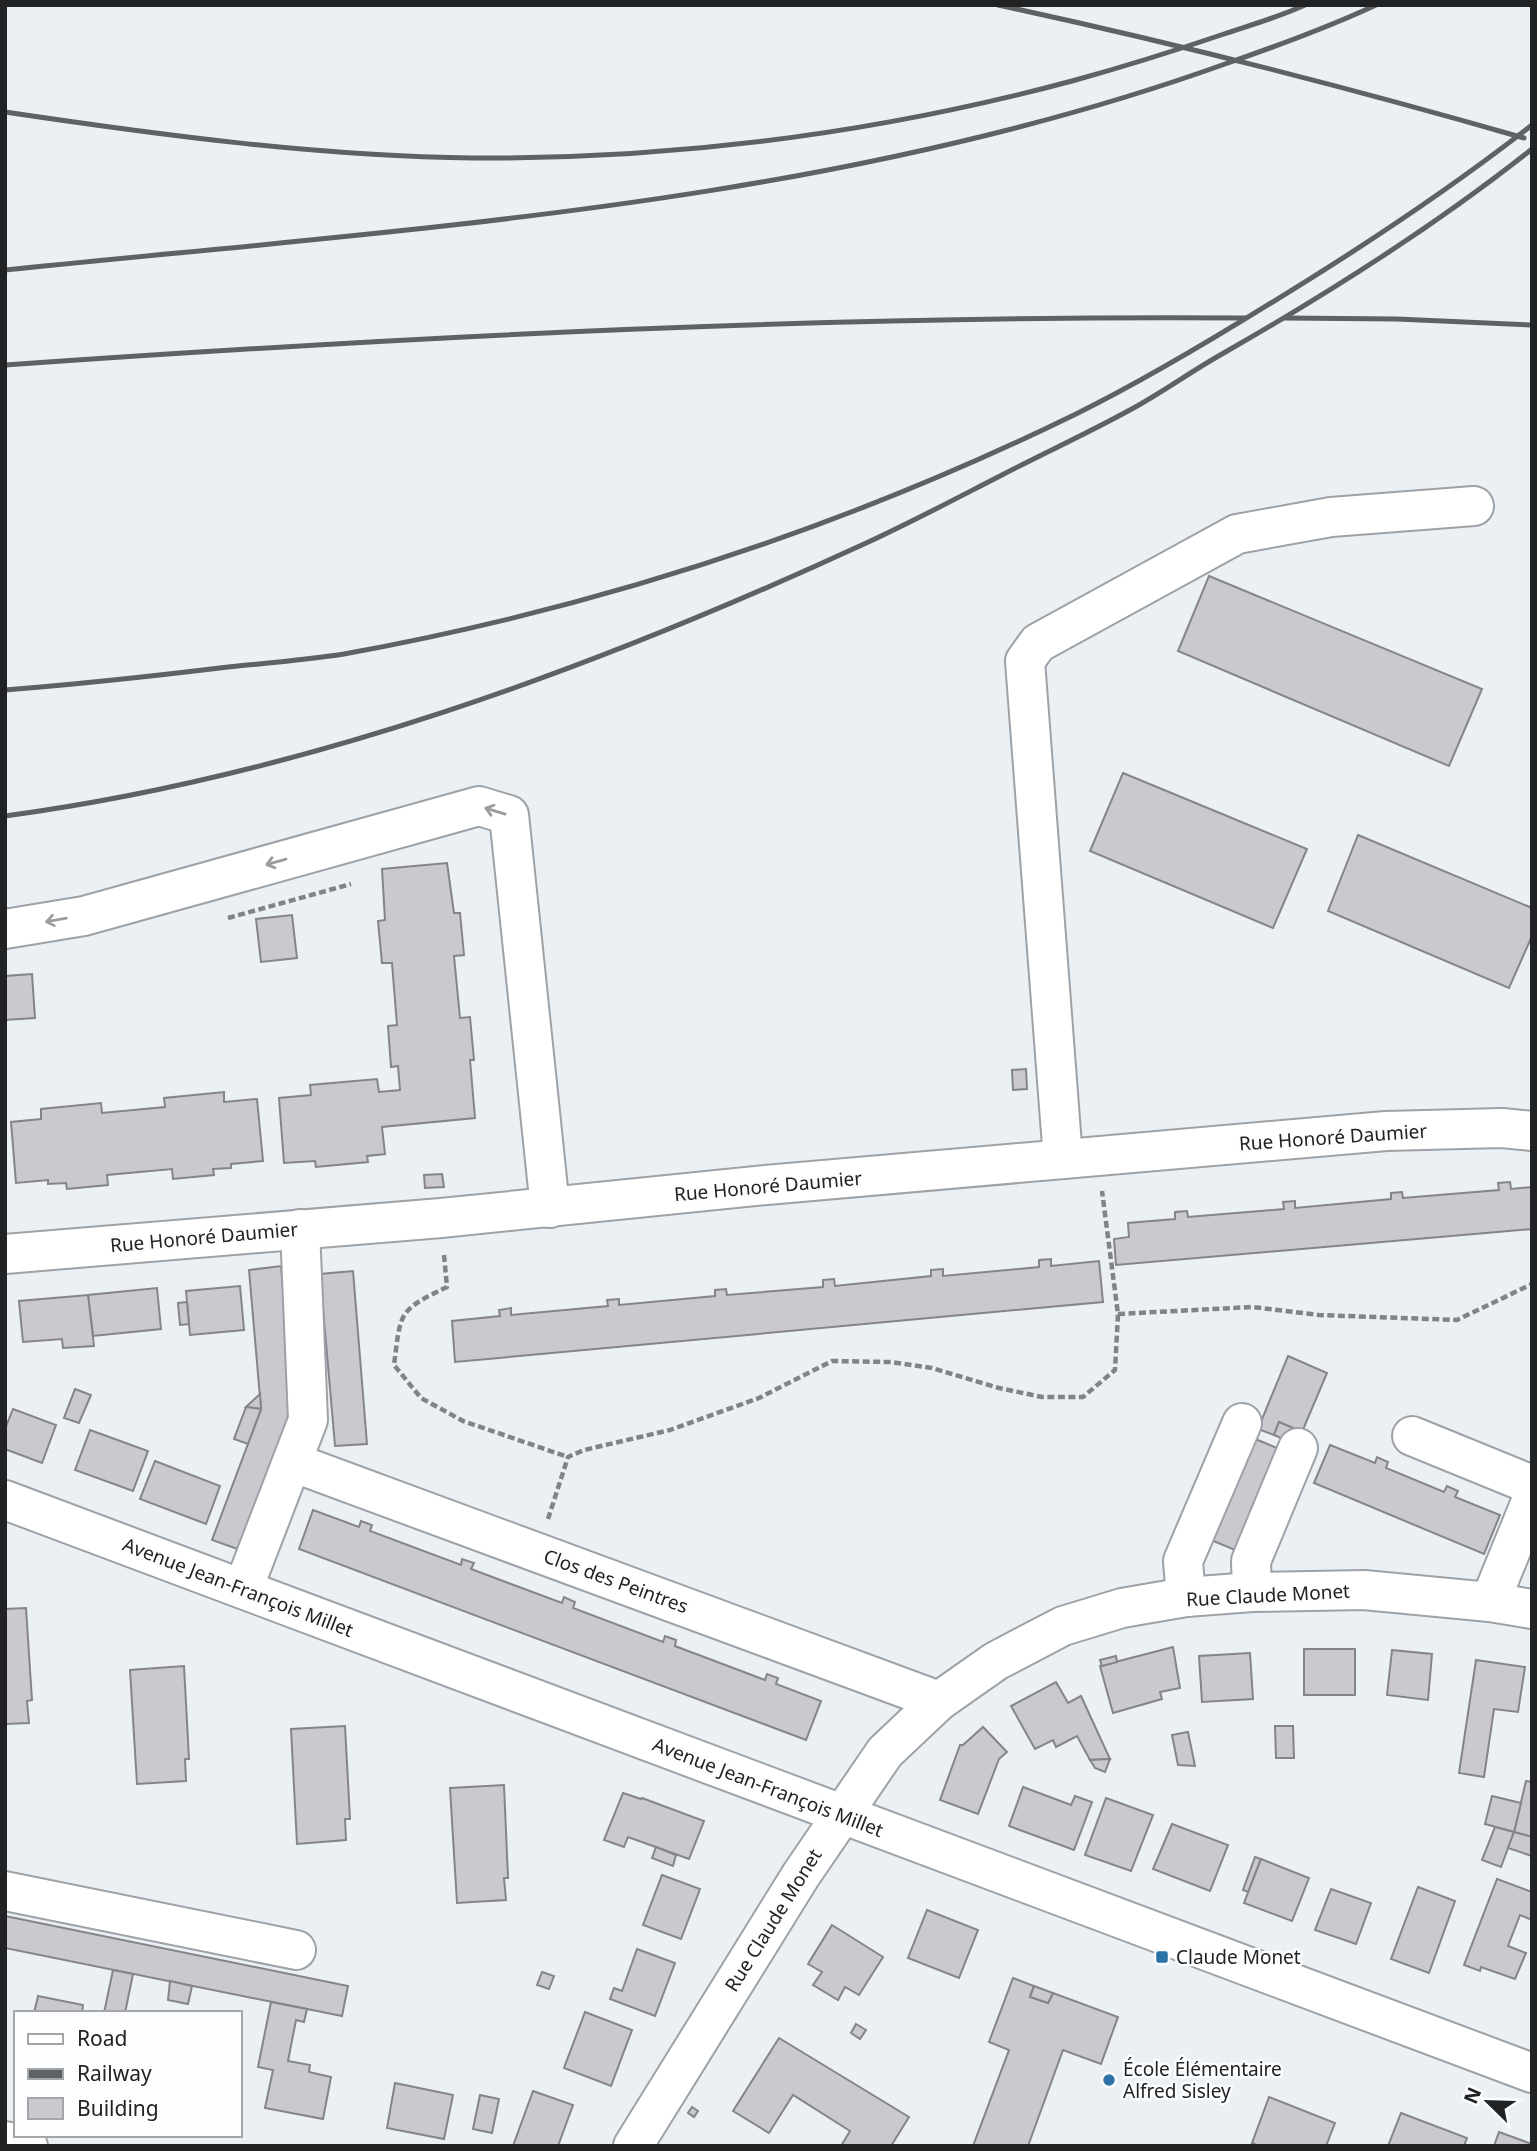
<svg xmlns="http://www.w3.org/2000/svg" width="1537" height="2151" viewBox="0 0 1537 2151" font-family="'Noto Sans',sans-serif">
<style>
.building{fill:#cac9d0;stroke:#85848a;stroke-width:2}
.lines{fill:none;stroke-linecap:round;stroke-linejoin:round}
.minor-casing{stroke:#9da2a7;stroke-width:42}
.path{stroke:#808487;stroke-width:4.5;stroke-dasharray:7 3.5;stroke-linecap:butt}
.minor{stroke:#fff;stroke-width:38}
.rail{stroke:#5f6265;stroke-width:5}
.oneway{stroke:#9b9c9c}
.poi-dot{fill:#2c72a7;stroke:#fcfdfe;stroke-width:2.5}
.labels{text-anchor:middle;stroke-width:5;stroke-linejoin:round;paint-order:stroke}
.street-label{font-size:19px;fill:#202224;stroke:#fcfdfe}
.poi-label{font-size:19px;fill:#202224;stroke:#fcfdfe;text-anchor:start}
</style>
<rect width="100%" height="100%" fill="#ebf0f5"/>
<g class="building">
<path d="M1209 576 1482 689 1449 766 1178 651Z"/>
<path d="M1123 773 1307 849 1273 928 1090 851Z"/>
<path d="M1358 835 1532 908V936L1509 988 1328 911Z"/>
<path d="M447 863 454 913H460L464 955 454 956 460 1018 470 1017 474 1060H470L475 1118 382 1127 385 1154 367 1156 368 1162 316 1167 315 1161 284 1163 279 1098 311 1095 310 1085 377 1079 379 1092 400 1090 398 1066 391 1067 388 1026 397 1025 392 963H382L378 921 385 920 382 869Z"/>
<path d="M292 915 297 958 261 962 256 919Z"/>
<path d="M32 974 35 1018 5 1020V976Z"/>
<path d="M1026 1069 1027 1089 1013 1090 1012 1070Z"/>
<path d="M224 1092V1102L257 1099 263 1161 231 1164V1168L213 1169 214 1175 173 1179 172 1169 107 1175 108 1185 67 1189 66 1183 48 1184V1180L16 1183 11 1122 41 1119V1109L101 1103 102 1113 165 1107 164 1098Z"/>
<path d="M442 1174 444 1187 425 1188 424 1175Z"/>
<path d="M1510 1182 1511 1189 1532 1187V1229L1116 1265 1114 1239 1129 1237 1128 1223 1175 1219V1212L1187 1211 1188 1217 1284 1209 1283 1202 1295 1201V1208L1391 1199V1193L1402 1192 1403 1198 1499 1190 1498 1183Z"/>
<path d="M1051 1259V1266L1099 1261 1103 1302 455 1362 452 1321 500 1316 499 1310 511 1308V1315L608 1306 607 1300 619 1299V1305L715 1296V1290L726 1289 727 1295 823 1287V1280L834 1279 835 1286 931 1276V1270L943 1269V1276L1039 1267V1260Z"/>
<path d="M281 1266 294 1414 243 1551 212 1540 261 1409 249 1270Z"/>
<path d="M353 1271 367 1444 335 1446 320 1274Z"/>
<path d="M240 1286 244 1330 190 1335 186 1291Z"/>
<path d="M157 1288 161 1329 93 1336 88 1295Z"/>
<path d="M88 1295 94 1346 63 1348 62 1339 23 1342 19 1301Z"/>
<path d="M187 1302 189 1324 180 1325 178 1303Z"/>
<path d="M1288 1356 1327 1373 1302 1432 1279 1422 1274 1435 1258 1429Z"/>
<path d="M75 1389 91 1395 79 1423 64 1418Z"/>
<path d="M260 1394 261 1409 246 1407Z"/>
<path d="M246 1407 261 1409 248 1444 234 1439Z"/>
<path d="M13 1409 56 1425 42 1463 5 1449V1429Z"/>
<path d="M1279 1422 1293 1428 1287 1441 1274 1435Z"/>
<path d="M90 1430 148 1451 133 1491 75 1470Z"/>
<path d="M1248 1436 1277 1448 1235 1550 1206 1538Z"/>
<path d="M1330 1445 1375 1463 1377 1457 1388 1462 1386 1468 1444 1492 1447 1486 1458 1491 1455 1497 1500 1515 1484 1554 1314 1483Z"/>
<path d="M155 1461 220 1486 206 1524 140 1499Z"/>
<path d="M313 1510 359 1527 361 1521 372 1525 370 1531 461 1565 462 1559 474 1563 471 1569 562 1603 564 1597 575 1602 573 1608 663 1642 665 1636 676 1640 675 1646 765 1680 767 1674 778 1678 776 1684 821 1701 806 1740 299 1549Z"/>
<path d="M26 1608 32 1700 27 1701 29 1723 5 1724V1609Z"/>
<path d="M1173 1647 1180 1688 1160 1692 1162 1699 1113 1713 1100 1666Z"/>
<rect x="1304" y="1649" width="51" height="46"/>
<path d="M1392 1650 1432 1654 1428 1700 1387 1695Z"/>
<path d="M1250 1653 1253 1699 1202 1702 1199 1656Z"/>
<path d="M1116 1656 1117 1662 1102 1666 1100 1660Z"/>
<path d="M1476 1660 1525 1667 1518 1712 1494 1709 1484 1777 1459 1773Z"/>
<path d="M184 1666 189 1759H185L186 1781 137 1784 130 1670Z"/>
<path d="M1056 1682 1068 1703 1081 1696 1110 1759 1090 1760 1077 1736 1056 1747 1053 1740 1035 1749 1011 1706Z"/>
<path d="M345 1726 350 1819H345L346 1840 297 1844 291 1729Z"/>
<path d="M1275 1726H1293L1294 1758H1276Z"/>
<path d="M983 1727 1007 1752 999 1759 978 1814 940 1800 960 1745H963Z"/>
<path d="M1188 1732 1195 1766 1178 1765 1172 1735Z"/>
<path d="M1110 1759 1105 1772 1095 1768 1090 1760Z"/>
<path d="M1526 1781 1532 1782V1837L1514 1832Z"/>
<path d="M504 1785 508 1878H504L506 1900 457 1903 450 1788Z"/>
<path d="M1023 1787 1071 1805 1075 1796 1092 1802 1074 1850 1009 1826Z"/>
<path d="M623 1793 641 1799 642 1798 704 1821 689 1859 628 1837 624 1847 604 1840Z"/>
<path d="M1492 1796 1521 1803 1514 1832 1485 1824Z"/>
<path d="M1106 1798 1153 1815 1131 1871 1085 1855Z"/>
<path d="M1172 1824 1228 1845 1210 1891 1153 1869Z"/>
<path d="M1495 1827 1514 1832 1501 1867 1482 1860Z"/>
<path d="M1514 1832 1532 1837V1856L1508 1848Z"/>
<path d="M656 1847 676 1855 673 1866 652 1858Z"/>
<path d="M1255 1857 1261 1859 1248 1892 1243 1890Z"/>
<path d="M1261 1859 1309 1878 1292 1921 1244 1903Z"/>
<path d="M662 1875 700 1889 681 1939 643 1925Z"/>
<path d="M1497 1879 1532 1892V1920L1520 1915 1508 1946 1526 1953 1515 1979 1481 1967 1480 1971 1464 1965Z"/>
<path d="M1418 1887 1455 1901 1429 1973 1391 1959Z"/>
<path d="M1331 1889 1371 1903 1356 1944 1315 1930Z"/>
<path d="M927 1910 978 1930 959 1978 908 1958Z"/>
<path d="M5 1916 348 1986 342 2016 5 1948Z"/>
<path d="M832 1925 883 1957 859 1995 845 1987 838 2000 813 1985 822 1972 808 1964Z"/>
<path d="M637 1949 675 1963 655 2016 610 1999 614 1988 622 1991Z"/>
<path d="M113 1970 133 1974 125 2013H104Z"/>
<path d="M542 1972 554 1976 549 1989 537 1985Z"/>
<path d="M1013 1978 1034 1986 1030 1997 1048 2003 1053 1993 1118 2017 1101 2064 1063 2050 1028 2146H973L1009 2050 989 2042Z"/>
<path d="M170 1981 192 1986 188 2004 168 2000Z"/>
<path d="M1034 1986 1053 1993 1048 2003 1030 1997Z"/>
<path d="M38 1996 83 2005 82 2013H34Z"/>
<path d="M271 2002 307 2009 304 2022 296 2020 288 2061 310 2065 309 2072 331 2077 323 2119 265 2108 273 2070 258 2067Z"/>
<path d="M585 2012 632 2030 611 2086 564 2068Z"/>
<path d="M856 2024 866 2030 860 2039 851 2033Z"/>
<path d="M779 2038 909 2117 891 2146H841L850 2131 793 2095 769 2133 733 2111Z"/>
<path d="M395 2083 453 2095 444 2139 387 2128Z"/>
<path d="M533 2091 573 2105 558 2146H513Z"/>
<path d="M480 2095 499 2099 492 2133 473 2129Z"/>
<path d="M1269 2097 1335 2123 1326 2146H1259L1252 2143Z"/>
<path d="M692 2107 698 2111 694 2117 688 2113Z"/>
<path d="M1401 2113 1467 2138 1464 2146H1388Z"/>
<path d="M1499 2132 1532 2144V2146H1494Z"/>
</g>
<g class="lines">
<g class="minor-casing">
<g id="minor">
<path d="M5 929 84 916 479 806 509 815 550 1208"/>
<path d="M1063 1159 1025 661 1038 643 1237 534 1331 517 1474 506"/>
<path d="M5 1254 441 1218 766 1185 1386 1131 1502 1128 1532 1131"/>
<path d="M1412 1436 1532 1485"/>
<path d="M292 1462 939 1701"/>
<path d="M5 1500 1532 2073"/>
<path d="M243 1589 308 1420 300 1229"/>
<path d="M1252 1592 1251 1561 1298 1448"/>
<path d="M1186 1597 1183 1561 1242 1423"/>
<path d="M1490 1602 1532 1499"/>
<path d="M5 1891 296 1950"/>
<path d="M5 2141 28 2146"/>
<path d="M633 2146 801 1875 885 1752 939 1701 996 1661 1063 1626 1122 1608 1186 1597 1252 1592 1364 1590 1490 1602 1532 1609"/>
</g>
</g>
<g class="path">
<path d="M228 918 351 884"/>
<path d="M444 1255 447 1287C397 1311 401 1312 394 1365L421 1398 463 1421 568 1457"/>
<path d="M1118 1314 1252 1307 1319 1315 1457 1320 1532 1284"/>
<path d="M548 1519 568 1457 584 1450 670 1430 759 1398 832 1361 891 1362 932 1368 999 1388 1042 1397H1083L1115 1370 1118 1314 1102 1191"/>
</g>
<use href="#minor" class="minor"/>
<g class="rail">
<path d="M998 5C1175 43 1350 88 1524 138"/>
<path d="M5 112C160 135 317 156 474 158 675 159 878 133 1072 81 1123 67 1174 51 1224 34 1251 25 1279 17 1305 5"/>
<path d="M5 270C415 228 835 204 1225 64 1277 46 1327 28 1376 5"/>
<path d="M1285 318 1397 319 1532 325"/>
<path d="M5 365C418 336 832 315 1246 318"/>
<path d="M5 690C80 684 154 676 228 667 267 663 306 660 344 654 597 608 845 527 1076 414 1143 381 1208 342 1271 303 1361 248 1449 190 1532 125"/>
<path d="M5 816C302 776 593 669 864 544 910 523 955 499 1000 476 1042 454 1086 434 1128 411 1160 394 1190 372 1222 354 1329 293 1435 226 1532 149"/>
</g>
</g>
<defs><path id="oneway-shaft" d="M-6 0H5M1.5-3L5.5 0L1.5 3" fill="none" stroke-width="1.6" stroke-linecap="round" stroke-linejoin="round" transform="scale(1.75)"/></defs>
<g class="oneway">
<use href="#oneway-shaft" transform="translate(495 811) rotate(-163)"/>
<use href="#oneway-shaft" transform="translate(276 862) rotate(164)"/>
<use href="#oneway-shaft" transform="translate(56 920) rotate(170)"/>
</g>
<g class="poi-dot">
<rect x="1155" y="1950" width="14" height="14" rx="3.5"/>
<circle cx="1109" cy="2080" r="7"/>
</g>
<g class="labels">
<g class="street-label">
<text transform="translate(1333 1137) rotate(-4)" y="7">Rue Honoré Daumier</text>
<text transform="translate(768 1186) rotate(-5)" y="7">Rue Honoré Daumier</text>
<text transform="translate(204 1237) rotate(-5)" y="7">Rue Honoré Daumier</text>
<text transform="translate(616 1581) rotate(20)" y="7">Clos des Peintres</text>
<text transform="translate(238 1587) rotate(21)" y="7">Avenue Jean-François Millet</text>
<text transform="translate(1268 1595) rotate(-3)" y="7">Rue Claude Monet</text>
<text transform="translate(768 1787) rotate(21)" y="7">Avenue Jean-François Millet</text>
<text transform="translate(773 1920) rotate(-58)" y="7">Rue Claude Monet</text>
</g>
<g class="poi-label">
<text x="1176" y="1964">Claude Monet</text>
<text x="1123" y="2076">École Élémentaire<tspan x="1123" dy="22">Alfred Sisley</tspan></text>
</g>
</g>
<rect width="1537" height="2151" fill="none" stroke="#202224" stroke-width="14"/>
<rect x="14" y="2011" width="228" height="126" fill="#fcfdfe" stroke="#a4a5a7" stroke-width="2"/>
<rect x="28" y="2034" width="35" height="10" fill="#ffffff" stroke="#a4a5a7" stroke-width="2"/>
<text x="77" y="2046" font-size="21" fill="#202224">Road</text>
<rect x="28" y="2069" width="35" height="10" fill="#5f6265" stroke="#a4a5a7" stroke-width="2"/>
<text x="77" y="2081" font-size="21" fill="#202224">Railway</text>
<rect x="28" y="2098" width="35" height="21" fill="#cac9d0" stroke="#a4a5a7" stroke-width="2"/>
<text x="77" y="2116" font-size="21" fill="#202224">Building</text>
<g transform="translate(1488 2102) rotate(293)" stroke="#fcfdfe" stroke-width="5" paint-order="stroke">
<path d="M0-5L12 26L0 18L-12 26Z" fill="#202224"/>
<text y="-10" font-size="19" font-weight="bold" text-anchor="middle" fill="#202224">N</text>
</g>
</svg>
